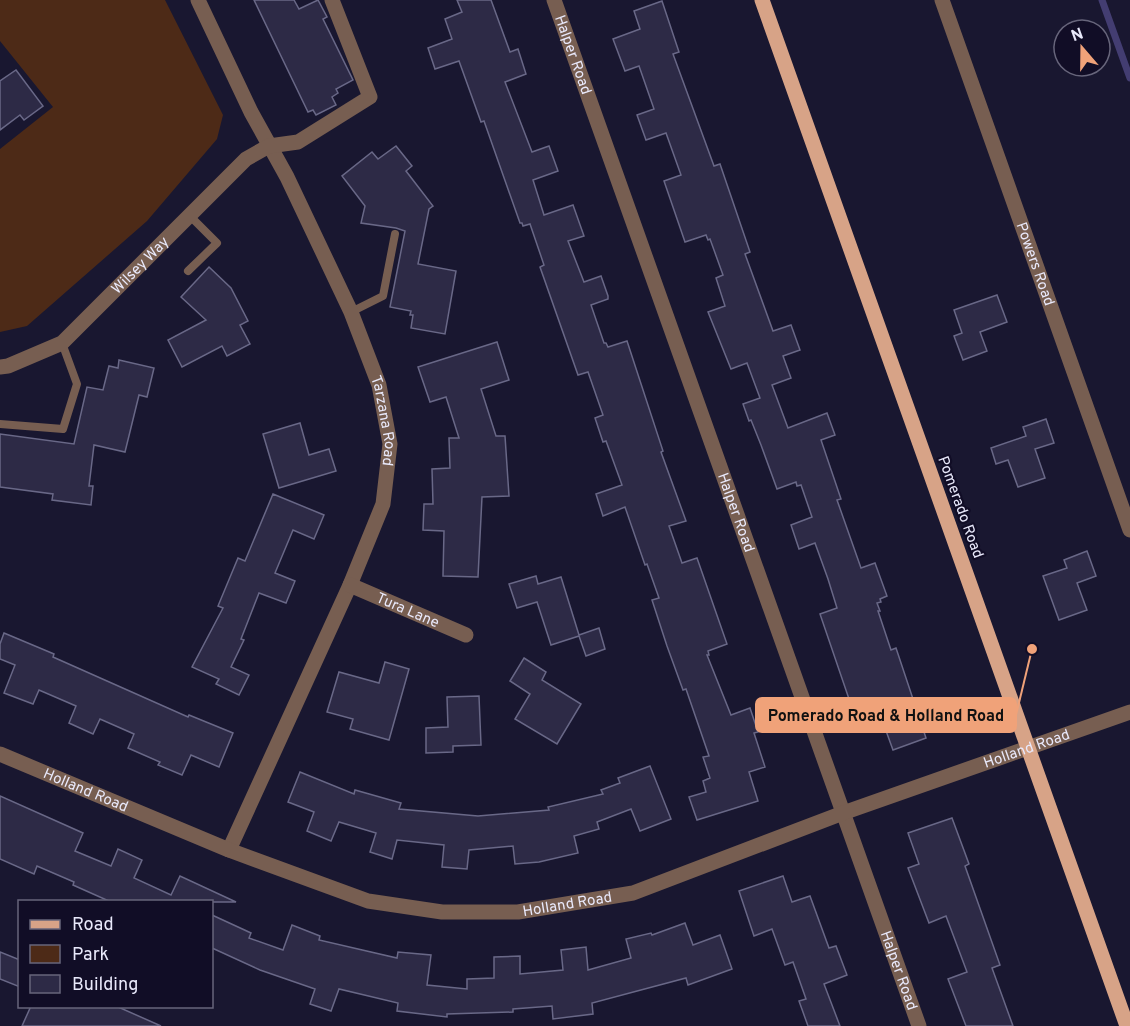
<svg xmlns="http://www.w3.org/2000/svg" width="1130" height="1026" viewBox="0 0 1130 1026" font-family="Overpass,sans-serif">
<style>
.green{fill:#4d2a17}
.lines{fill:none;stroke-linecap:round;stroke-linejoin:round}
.stream{stroke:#433d71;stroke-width:7}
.building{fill:#2d2a46;stroke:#696887;stroke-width:1.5}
.service{stroke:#775e51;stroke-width:8}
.minor{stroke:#775e51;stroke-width:15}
.primary{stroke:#d7a387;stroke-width:15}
.labels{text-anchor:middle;stroke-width:4.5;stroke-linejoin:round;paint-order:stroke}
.street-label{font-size:15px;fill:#e9e9fb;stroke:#110d26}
.leader{fill:none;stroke:#f0a279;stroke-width:2}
.callout-dot{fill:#f0a279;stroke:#110d26;stroke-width:2}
.callout{fill:#f0a279;stroke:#f0a279;stroke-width:2}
.callout-label{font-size:16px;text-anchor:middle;font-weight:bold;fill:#111}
</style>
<rect width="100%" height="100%" fill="#191730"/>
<path class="green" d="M0 0H165L223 115 217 139 147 221 27 326 0 332V149L53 107 0 41Z"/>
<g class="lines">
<path class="stream" d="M1102 0 1130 78"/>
</g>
<g class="building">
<path d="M254 0H294L299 9 318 0 327 17 323 19 353 80 336 89 338 93 332 97 336 105 316 115 313 110 308 112Z"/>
<path d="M457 0H491L510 52 518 49 526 74 505 82 532 152 549 146 558 171 533 180 544 215 573 205 584 236 568 241 584 282 601 276 608 296V299L591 305 604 343H606L608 347 627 341 663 451 661 452 686 521 669 526 682 563 697 558 727 644 708 651 709 655H707L731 715 750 708 758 732 754 733 765 767 749 772 758 801 697 820 689 797 706 792 703 781 710 778 703 757 709 756 686 689 683 690 667 646 652 600 659 598 647 564 645 565 625 507 603 516 596 494 622 485 606 441 603 442 595 418 603 415 588 372 578 375 540 267 544 265 530 224 523 226 522 223H520L484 121 481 122 459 61 435 69 428 48 452 39 445 19 462 12Z"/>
<path d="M662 1 679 52 673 54 714 166 720 164 750 252 745 254 773 331 791 325 800 350 783 356 791 378 772 385 788 428 827 413 835 435 821 440 841 499 837 500 861 568 875 563 887 596 880 599 881 602 877 603 880 611H878L891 650 896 648 926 738 893 750 885 728 883 729 881 724 863 730 851 698 849 699 820 614 837 608 828 579 815 543 799 549 791 525 812 517 801 485 797 486 796 482 777 489 761 445 751 420 749 421 743 404 760 398 747 363 731 369 708 312 725 306 716 278 723 275 710 239 708 240 706 235 685 242 664 181 681 175 666 133 646 140 637 115 654 109 639 66 625 71 613 39 640 29 634 11Z"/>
<path d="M16 70 43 106 24 120 20 115 0 130V81Z"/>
<path d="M396 146 412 166 406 171 433 206 429 209 418 264 456 271 445 334 411 328 413 315H410L411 311 390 307 405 231 396 228 361 223 365 206 342 176 372 152 378 159Z"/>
<path d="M209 267 231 288 248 321 240 325 250 344 227 356 222 346 182 367 168 340 206 320 181 297Z"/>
<path d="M997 295 1007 322 980 332 987 351 963 360 954 336 962 333 954 310Z"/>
<path d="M497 342 509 380 481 389 496 436H505L509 496 482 497 478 577 443 576 444 531 423 530 424 504H433L432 469 450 468 449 438H459L446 397 430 402 418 367Z"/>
<path d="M119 360 154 368 147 397 139 395 125 452 94 445 89 486H93L91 505 52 500 53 494 0 487V434L74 444 87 387 103 390 109 366 118 368Z"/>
<path d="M1046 419 1054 443 1035 449 1045 478 1018 487 1008 460 996 464 991 448 1026 436 1023 427Z"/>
<path d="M300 423 309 455 329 449 336 471 279 488 263 434Z"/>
<path d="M273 494 324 515 314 539 293 530 275 573 295 581 286 603 259 593 241 639 244 640 231 667 249 675 239 695 216 684 219 679 192 667 223 608 218 606 238 558 245 561Z"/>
<path d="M1087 551 1096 576 1077 583 1087 610 1059 620 1043 576 1067 568 1064 560Z"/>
<path d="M536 576 538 584 561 577 579 635 599 628 605 649 586 656 579 636 551 645 537 602 517 608 509 584Z"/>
<path d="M4 633 54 654 53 657 188 717 189 715 233 733 219 767 191 755 182 775 158 765 160 762 128 748 134 734 100 719 93 734 69 723 76 706 39 690 33 704 4 693 15 665 0 659V644Z"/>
<path d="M524 658 546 672 542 680 581 704 557 744 515 719 530 694 510 681Z"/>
<path d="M385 662 409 669 389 740 350 729 353 719 327 712 339 672 379 683Z"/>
<path d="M479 696 481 745 453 746V752L426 753V728L448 727 447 697Z"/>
<path d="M650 766 671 819 640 831 631 809 597 822 599 829 574 836 578 853 539 862 515 864 513 846 469 850 467 869 442 867 444 845 397 840 392 859 370 852 376 833 339 822 331 841 307 831 314 812 288 802 300 772 354 794 355 790 401 803 399 809 478 816 549 810 548 807 603 794 601 790 620 783 618 778Z"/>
<path d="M0 796 83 833 75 851 111 866 118 849 142 860 134 878 171 895 180 876 236 902H111L73 885 74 882 37 866 34 874 0 859Z"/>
<path d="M952 818 969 864 965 866 1000 965 992 968 1013 1026H966L948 979 967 972 946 916 929 923 908 868 919 864 908 833Z"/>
<path d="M783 876 792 902 810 896 829 948 836 946 847 975 824 984 840 1026H808L799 1001 806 999 793 962 785 965 772 929 754 936 739 891Z"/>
<path d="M212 915 251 933 249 938 283 950 292 925 320 936 319 940 397 958 398 952 431 955 427 985 467 989V979L494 978V957L520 956V974L563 970 561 950 586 947 588 970 631 958 626 939 651 933 652 935 685 923 693 945 720 935 732 969 688 985 686 978 592 1003 593 1014 553 1019 552 1006 513 1009V1012L447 1014V1017L397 1011 398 1003 339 989 331 1011 310 1004 315 989 260 970 212 948Z"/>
<path d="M0 952 20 960V987L0 979Z"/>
<path d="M31 1006H116L161 1026H22Z"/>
</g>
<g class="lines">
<g class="service">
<path d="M188 271 217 243 190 216"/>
<path d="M351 312 383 296 395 234"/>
<path d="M0 424 63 429 77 384 62 343"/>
</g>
<g class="minor">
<path id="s1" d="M198 0 251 112 287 177 351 312 379 385 390 444 383 504 350 585 229 850"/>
<path id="s2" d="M554 0 919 1026"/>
<path id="s3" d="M942 0 1130 530"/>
<path id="s4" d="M0 367 8 366 62 343 246 159 269 146 298 142 370 97 332 0"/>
<path id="s5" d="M350 585 466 635"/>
<path id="s6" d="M0 754 229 850 368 901 442 912H518L633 893 843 813 1130 712"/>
</g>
<path class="primary" d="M762 0 1127 1026"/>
</g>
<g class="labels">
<g class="street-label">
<text dy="5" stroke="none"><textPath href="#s2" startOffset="58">Halper Road</textPath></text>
<text dy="5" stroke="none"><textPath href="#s4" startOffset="177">Wilsey Way</textPath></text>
<text dy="5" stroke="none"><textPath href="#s3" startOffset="280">Powers Road</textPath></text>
<text dy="5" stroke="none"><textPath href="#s1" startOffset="462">Tarzana Road</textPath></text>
<text transform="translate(961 507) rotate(70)" y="5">Pomerado Road</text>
<text dy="5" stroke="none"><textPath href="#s2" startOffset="544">Halper Road</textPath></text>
<text dy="5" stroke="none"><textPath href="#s5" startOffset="63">Tura Lane</textPath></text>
<text dy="5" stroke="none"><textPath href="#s6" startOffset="1083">Holland Road</textPath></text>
<text dy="5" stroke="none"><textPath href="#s6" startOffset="93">Holland Road</textPath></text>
<text dy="5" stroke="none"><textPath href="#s6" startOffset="597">Holland Road</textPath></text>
<text dy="5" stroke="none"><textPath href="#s2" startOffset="1030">Halper Road</textPath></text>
</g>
</g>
<path class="leader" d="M1032 649L1016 715"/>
<circle class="callout-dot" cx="1032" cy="649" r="6"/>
<rect class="callout" x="756" y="698" width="260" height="34" rx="6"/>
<g class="callout-label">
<text x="886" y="721">Pomerado Road &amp; Holland Road</text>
</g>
<rect x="18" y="900" width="195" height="108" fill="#110d26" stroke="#67657b" stroke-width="1.5"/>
<rect x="30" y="920" width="30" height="9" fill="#d7a387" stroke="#67657b" stroke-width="1.5"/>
<text x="72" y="930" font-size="18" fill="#e9e9fb">Road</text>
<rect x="30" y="945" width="30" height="18" fill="#4d2a17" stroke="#67657b" stroke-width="1.5"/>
<text x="72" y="960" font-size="18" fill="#e9e9fb">Park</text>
<rect x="30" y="975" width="30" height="18" fill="#2d2a46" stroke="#67657b" stroke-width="1.5"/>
<text x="72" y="990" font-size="18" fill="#e9e9fb">Building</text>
<g transform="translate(1082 48) rotate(340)"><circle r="28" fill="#110d26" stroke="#67657b" stroke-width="1.5"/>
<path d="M0-4.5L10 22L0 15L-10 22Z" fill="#f0a279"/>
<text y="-9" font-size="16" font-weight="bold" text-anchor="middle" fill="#e9e9fb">N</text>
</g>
</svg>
